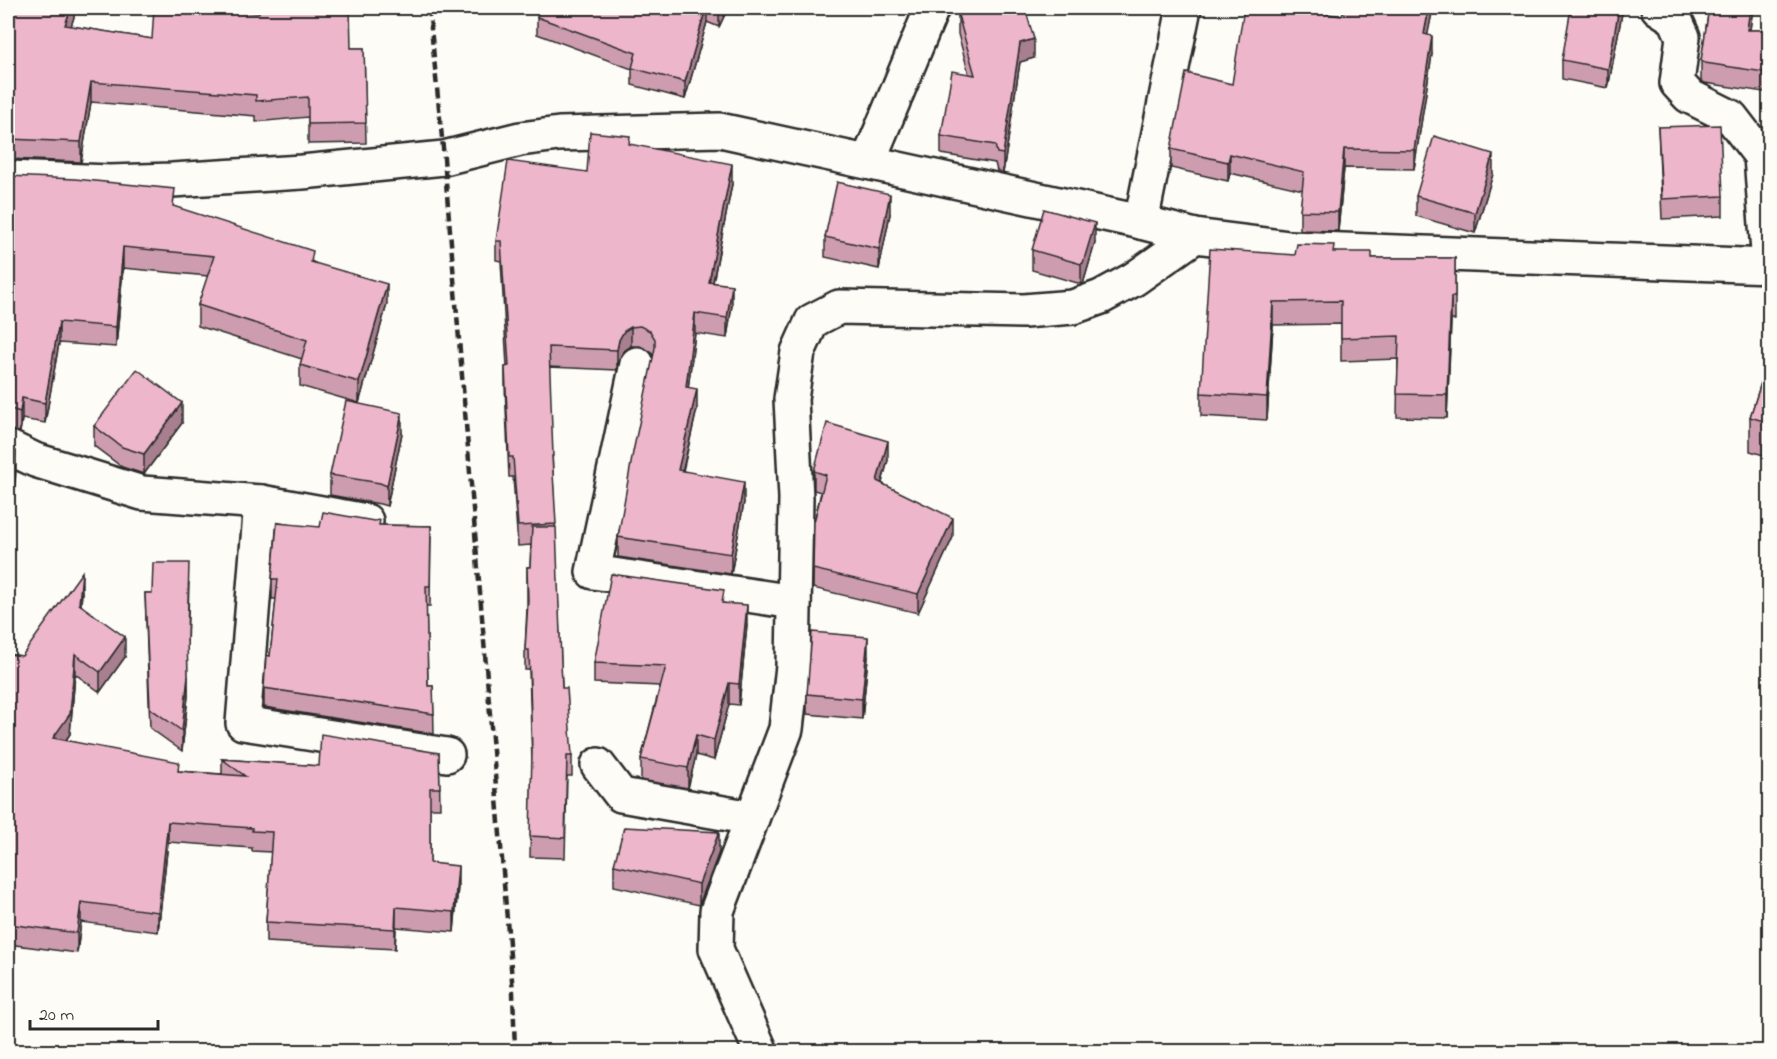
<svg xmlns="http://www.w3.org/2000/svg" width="1777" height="1059" viewBox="0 0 1777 1059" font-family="'Indie Flower',sans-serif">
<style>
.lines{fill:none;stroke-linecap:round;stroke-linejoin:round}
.minor-casing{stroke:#2b2b2b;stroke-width:38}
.minor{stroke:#fdfcf7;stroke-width:33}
.rail{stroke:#2b2b2b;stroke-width:4.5;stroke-dasharray:9 4.5;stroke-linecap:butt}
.wall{fill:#cd9daf;stroke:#2b2b2b;stroke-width:1.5}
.shaded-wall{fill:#a77f8e;stroke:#2b2b2b;stroke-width:1.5}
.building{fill:#eeb6cb;stroke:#2b2b2b;stroke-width:1.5}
</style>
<rect width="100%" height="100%" fill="#fdfcf7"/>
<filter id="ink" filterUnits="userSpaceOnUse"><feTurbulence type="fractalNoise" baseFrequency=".0167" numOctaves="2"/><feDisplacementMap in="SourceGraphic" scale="12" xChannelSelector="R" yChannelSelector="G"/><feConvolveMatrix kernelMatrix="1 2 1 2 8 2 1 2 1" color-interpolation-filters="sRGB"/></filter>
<g filter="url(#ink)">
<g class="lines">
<g class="minor-casing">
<g id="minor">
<path d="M1658 8 1675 19 1683 37 1677 83 1689 96 1731 117 1761 156 1769 266"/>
<path d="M868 162 932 8"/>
<path d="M8 178 110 182 172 180 302 172 444 158 520 139 559 134 720 130 1141 222 1195 236 1289 248 1770 266"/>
<path d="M1141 222 1184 8"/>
<path d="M637 364 593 572 794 602"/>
<path d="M8 447 35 460 142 493 261 502 366 521"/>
<path d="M261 502 243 723 447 755"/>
<path d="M598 765 621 795 752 818"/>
<path d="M761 1052 716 949 717 911 786 729 793 666 796 498 791 399 798 352 812 321 839 307 1024 311 1073 307 1101 297 1134 279 1195 236"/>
</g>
</g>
<use href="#minor" class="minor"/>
<path class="rail" d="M429 8 444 158 513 992 515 1052"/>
</g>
<g class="wall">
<path d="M8 8H74V17L71 26 152 39 351 48H364L366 143 308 144V117L256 122V116L91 102 81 162 8 159Z"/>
<path d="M541 8H728L719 27 707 22 685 99 632 85V69L537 34V17Z"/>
<path d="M1433 8 1427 35 1432 54 1414 169 1344 168 1338 231 1300 230V211L1303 190 1230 173 1228 181 1171 168V149L1232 84 1341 16Z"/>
<path d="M1623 8 1608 88 1562 79V60Z"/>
<path d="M1709 8H1753L1750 30H1770V93L1705 83 1701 81V61Z"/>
<path d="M958 15 1034 58 1020 62 1003 173 997 171 995 163 941 154V136L969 74 958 34Z"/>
<path d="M1658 127 1723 196V216L1662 219Z"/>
<path d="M630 144 732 184 713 283 732 305 727 338 695 333 688 387 697 409 683 471 744 502 731 574 618 557V537L654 357 650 351 640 346H631L624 351 619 360 617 370 549 367 553 476 562 688 572 756V776H567L565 858 530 857 532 763 529 670H525V650L527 608V567H530L531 545 518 546 513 477H509L505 386V367H507L501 261 496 260V241L587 172Z"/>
<path d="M1493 174 1475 233 1416 216V196Z"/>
<path d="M8 176 175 207 313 262 387 304 359 403 300 386V365L302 359 198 326V305L208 276 123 268 116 347 59 343 45 423 22 419 20 432 8 429V271L10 250H8Z"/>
<path d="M890 214 879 269 825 257V237Z"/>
<path d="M1095 243 1083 284H1081L1032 270V250Z"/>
<path d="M1334 252 1372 258H1455V320H1451L1447 418 1397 417 1398 359 1341 361V324L1273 325 1267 420 1201 416V393L1295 255Z"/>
<path d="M1770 355V457L1750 451V417Z"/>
<path d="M182 423 144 474 122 467 94 446V426Z"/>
<path d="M402 433 387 506 380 504 330 495V475Z"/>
<path d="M888 460 882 483 953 537 918 613 813 588 814 522 821 492 814 490V471Z"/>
<path d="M380 525 431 526 430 606H426L428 686H433L434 734 264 707V688L270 656 276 599H272V579Z"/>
<path d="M189 583 187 648 188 696 182 751 150 728 145 593H152Z"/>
<path d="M82 592 81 605 125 657 100 692 75 674 70 734 66 740 179 771 222 774V759L319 766 439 753 440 808H430V863L458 886 454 932 396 927 395 949 266 942V922L271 852 252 851V848L168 842 158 932 81 922 77 953 8 944V654L22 656Z"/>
<path d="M724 603 747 625 739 705 729 704 714 760 696 755 688 788 641 780V759L660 686 594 683V663Z"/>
<path d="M868 657 862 719 807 714V694Z"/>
<path d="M719 852 699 905 614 886V865Z"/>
</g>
<g class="shaded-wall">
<path d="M71 8H74V17L65 45V25Z"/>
<path d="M706 8H707V22L685 99V82Z"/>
<path d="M720 8H728L719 27V10Z"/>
<path d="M1429 8H1433L1424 53V34Z"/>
<path d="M1619 8H1623L1608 88V69Z"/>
<path d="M1750 8H1753L1747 50V30Z"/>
<path d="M1432 36V54L1414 169V150Z"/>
<path d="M1034 39V58L1020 62 1003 173V154L1020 43Z"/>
<path d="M91 82V102L81 162V142Z"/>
<path d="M1344 149V168L1338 231V212Z"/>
<path d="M1230 154V173L1228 181V162Z"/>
<path d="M1493 154V174L1475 233V213Z"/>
<path d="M732 164V184L709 302V282Z"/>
<path d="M890 194V214L879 269V249Z"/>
<path d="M1095 223V243L1083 284H1081V264Z"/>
<path d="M123 247V268L116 347V327Z"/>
<path d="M387 284V304L359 403V382Z"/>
<path d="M732 285V305L727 338V318Z"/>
<path d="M1451 297V320L1447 418V395Z"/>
<path d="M1273 302V325L1267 420V397Z"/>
<path d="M695 313V333L686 406V387Z"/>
<path d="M59 322V343L45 423V403Z"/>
<path d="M631 327V346L624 351 619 360 617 370V350L619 340 624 331Z"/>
<path d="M697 389V409L678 490V470Z"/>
<path d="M22 398V419L20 432V412Z"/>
<path d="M182 403V423L144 474V454Z"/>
<path d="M402 413V433L387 506V486Z"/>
<path d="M888 441V460L877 500V481Z"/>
<path d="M16 451V472L8 549V529Z"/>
<path d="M744 482V502L731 574V554Z"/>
<path d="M953 518V537L918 613V594Z"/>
<path d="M82 572V592L79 624V604Z"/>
<path d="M747 605V625L739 705V684Z"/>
<path d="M125 637V657L100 692V672Z"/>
<path d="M868 637V657L862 719V699Z"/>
<path d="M75 654V674L70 734 53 758V738Z"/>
<path d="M188 676V696L182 751V731Z"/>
<path d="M729 683V704L714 760V740Z"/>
<path d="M696 735V755L688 788V768Z"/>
<path d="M168 822V842L158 932V912Z"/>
<path d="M719 832V852L699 905V884Z"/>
<path d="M458 866V886L454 932V912Z"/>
<path d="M81 902V922L77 953V933Z"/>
<path d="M396 907V927L395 949V929Z"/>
</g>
<g class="building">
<path d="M8 8H71L65 25 152 39 154 8H194L259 13V8L298 9V8H350L351 48H364L366 123 308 124V97L256 101V95L91 82 81 142 8 139Z"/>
<path d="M541 8H706L685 82 632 68 636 53 537 17Z"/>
<path d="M977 8H1025L1034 39 1020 43 1003 154 997 153 995 145 941 136 952 71 975 75 958 15 977 10Z"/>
<path d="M1244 8H1291L1341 16 1346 8H1429L1424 34 1432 36 1414 150 1344 149 1338 212 1300 211 1304 172 1230 154 1228 162 1171 149 1186 73 1232 84Z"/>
<path d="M1571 8H1619L1608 69 1562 60Z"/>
<path d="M1709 8H1750L1747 30H1770V73L1705 63 1701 61Z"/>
<path d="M1720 125 1723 196 1662 199 1658 127Z"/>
<path d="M590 132 630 136 629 144 732 164 709 282 732 285 727 318 695 313 686 387 697 389 678 470 744 482 731 554 618 537 633 452 655 348V339L650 331 640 326 631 327 624 331 619 340 617 350 549 347 553 456H552L556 524 518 526 513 457H509L505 367 509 366 501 241H496L508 161 587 172Z"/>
<path d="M1434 136 1493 154 1475 213 1416 196Z"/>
<path d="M8 176 75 179 175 189 173 206 313 251 311 262 387 284 359 382 300 365 307 340 198 305 214 256 123 247 116 327 59 322 45 403 22 398 20 412 8 408V271L13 230 8 229Z"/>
<path d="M837 182 890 194 879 249 825 237Z"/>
<path d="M1044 209 1095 223 1083 263 1081 264 1032 250Z"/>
<path d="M1297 244 1334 245 1333 252H1372V258H1455V297H1451L1447 395 1397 394 1399 336 1341 338V301L1273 302 1267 397 1201 393 1210 249 1295 255Z"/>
<path d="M1770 355V423L1750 417Z"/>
<path d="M137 369 182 403 144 454 122 447 94 426Z"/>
<path d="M346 401 402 413 387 486 380 483 330 475Z"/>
<path d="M827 423 888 441 877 481 953 518 918 594 813 569 814 522 826 475 814 471Z"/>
<path d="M8 447 16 451 8 529Z"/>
<path d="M323 512 374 521 380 520 379 525 431 526 430 586H426L428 686H433L434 714 264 688 266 655 270 656 278 579H272L277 523 320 527Z"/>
<path d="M532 527H556L562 688H567L572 756H567L565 838 530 836 532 752 529 650H525L528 601 527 567H530Z"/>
<path d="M153 563H189L187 638 188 676 182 731 150 708 145 593H152Z"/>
<path d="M82 572 79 604 125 637 100 672 75 654 70 714 53 738 179 762 178 771 245 776 222 759 319 766 321 734 439 753 440 788H430V863L458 866 454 912 396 907 395 929 266 922 272 832 252 831V828L168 822 158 912 81 902 77 933 8 924V654L22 656Z"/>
<path d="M611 574 724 590 722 603 747 605 739 684 729 683 714 740 696 735 688 768 641 759 666 666 594 663Z"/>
<path d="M812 632 868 637 862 699 807 694Z"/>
<path d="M624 827 719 832 699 884 614 865Z"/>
</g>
</g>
<rect width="1777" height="1059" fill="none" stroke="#fdfcf7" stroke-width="30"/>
<rect x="15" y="15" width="1747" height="1029" fill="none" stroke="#2b2b2b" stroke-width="2" filter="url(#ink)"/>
<path d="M30 1020v9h128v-9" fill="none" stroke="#2b2b2b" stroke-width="3"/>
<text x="39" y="1020" font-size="18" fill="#2b2b2b" stroke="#fdfcf7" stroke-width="4.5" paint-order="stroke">20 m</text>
</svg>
